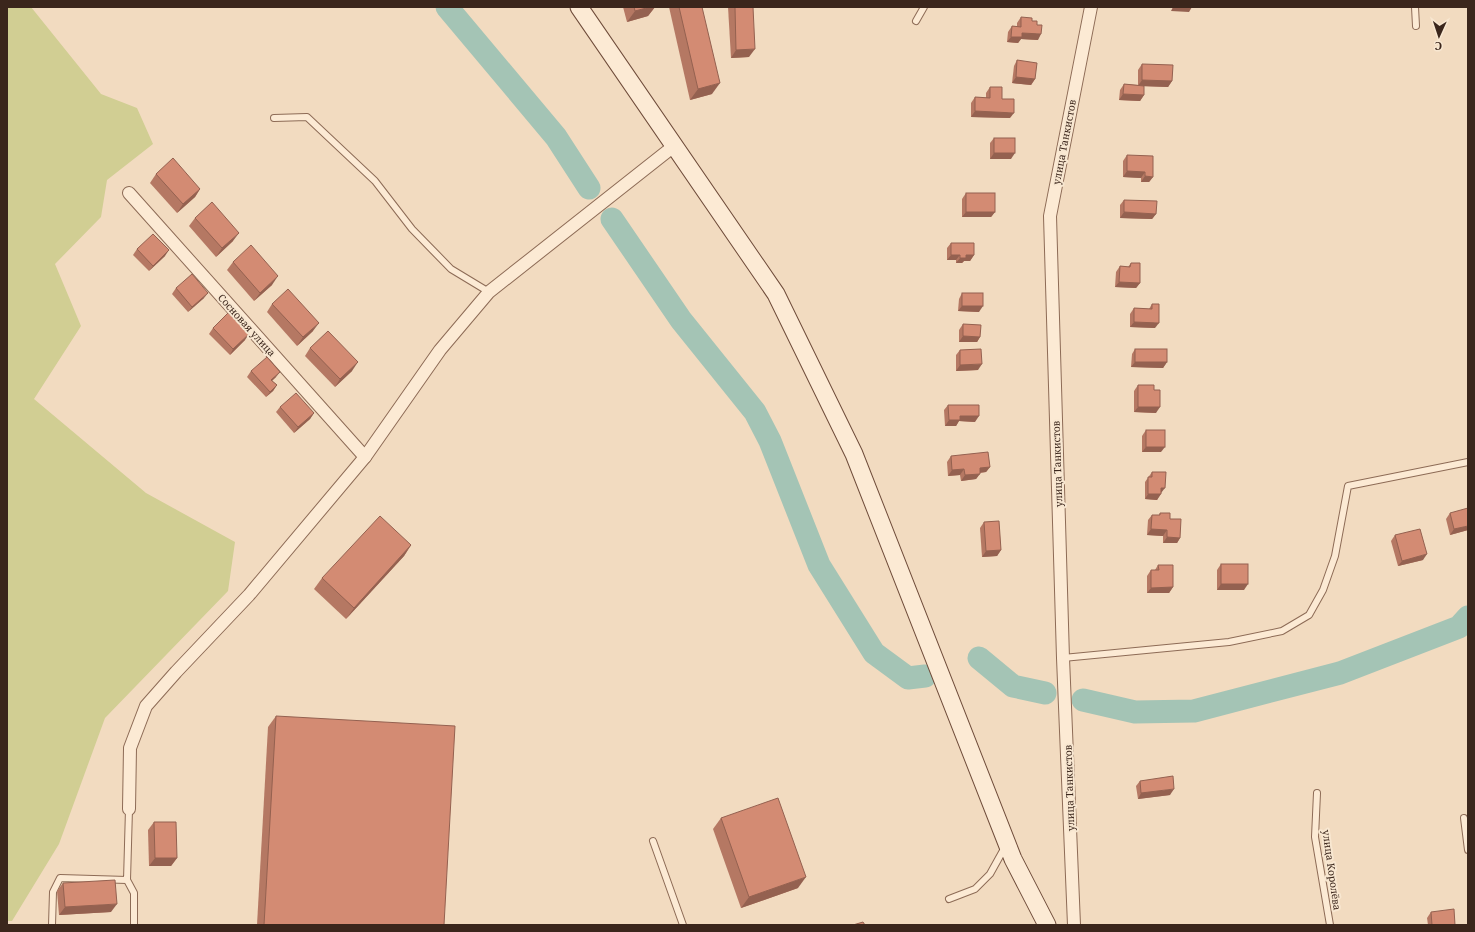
<svg xmlns="http://www.w3.org/2000/svg" width="1475" height="932" viewBox="0 0 1475 932" font-family="'Noto Serif',serif">
<style>
.green{fill:#d1ce93}
.lines{fill:none;stroke-linecap:round;stroke-linejoin:round}
.river{stroke:#a4c4b5;stroke-width:23}
.lane-casing{stroke:#8d6b56;stroke-width:8}
.street-casing{stroke:#8d6b56;stroke-width:14}
.secondary-casing{stroke:#6f4c3a;stroke-width:19}
.lane{stroke:#fcead4;stroke-width:6}
.street{stroke:#fcead4;stroke-width:12}
.secondary{stroke:#fcead4;stroke-width:17}
.wall{fill:#b57863}
.shaded-wall{fill:#946150}
.building{fill:#d38b73;stroke:#946150}
.labels{text-anchor:middle;stroke-width:4;stroke-linejoin:round;paint-order:stroke}
.street-label{font-size:10px;fill:#3b261c;stroke:#f8e7d1}
</style>
<rect width="100%" height="100%" fill="#f2dbc0"/>
<path class="green" d="M7 7H31L101 94 137 108 153 144 107 180 101 217 55 264 81 326 34 399 146 493 235 542 228 591 105 718 59 844 12 921H7Z"/>
<g class="lines">
<g class="river">
<path d="M447 7 556 137 589 188"/>
<path d="M612 219 681 320 755 412 770 441 819 565 874 653 908 678 925 676"/>
<path d="M979 658 1013 686 1045 693"/>
<path d="M1083 700 1135 712 1194 711 1340 673 1459 627 1468 617"/>
</g>
<g class="lane-casing">
<g id="lane">
<path d="M1415 7 1416 26"/>
<path d="M916 21 924 7"/>
<path d="M274 118 307 117 375 181 412 229 451 269 489 292"/>
<path d="M1063 658 1229 642 1282 631 1309 615 1323 590 1335 556 1348 486 1468 462"/>
<path d="M1317 793 1315 837 1330 925"/>
<path d="M1464 818 1468 850"/>
<path d="M653 841 683 925"/>
<path d="M127 880 134 893V925"/>
<path d="M949 899 975 889 990 874 1005 847"/>
<path d="M52 925 53 892 60 878 127 880 129 809"/>
</g>
</g>
<g class="street-casing">
<g id="street">
<path d="M129 193 365 457"/>
<path d="M129 809 130 748 146 706 176 672 249 595 365 457 440 350 489 292 674 146"/>
<path d="M1074 925 1063 658 1050 216 1091 7"/>
</g>
</g>
<g class="secondary-casing">
<path id="secondary" d="M579 7 776 294 854 454 1013 859 1047 925"/>
</g>
<use href="#lane" class="lane"/>
<use href="#street" class="street"/>
<use href="#secondary" class="secondary"/>
</g>
<g class="wall">
<path d="M623 7H655L648 16 627 22Z"/>
<path d="M669 7H702L712 94 690 100Z"/>
<path d="M728 7H753L749 57 731 58Z"/>
<path d="M1021 17 1032 21 1038 40 1021 39 1018 43 1007 42 1008 32 1012 26H1017V23Z"/>
<path d="M1017 60 1035 79 1031 85 1012 83 1014 66Z"/>
<path d="M1142 64 1172 81 1168 87 1144 86V95L1140 101 1119 100 1120 90 1124 84 1138 85V70Z"/>
<path d="M990 87 1002 99 1010 118 971 117V103L975 97 986 98V93Z"/>
<path d="M994 138 1011 159H990V143Z"/>
<path d="M1127 155 1153 177 1149 182H1141V178L1123 177V161Z"/>
<path d="M156 174 200 189 195 197 177 213 150 183Z"/>
<path d="M966 193 995 212 991 217H962V199Z"/>
<path d="M1124 200 1156 214 1152 219 1120 218V205Z"/>
<path d="M195 218 233 241 216 257 189 226Z"/>
<path d="M951 243 974 255 970 261H964L962 263H956V260H947V248Z"/>
<path d="M137 249 165 256 149 271 133 255Z"/>
<path d="M233 262 272 285 254 301 227 270Z"/>
<path d="M1131 263 1140 283 1136 288 1115 287 1116 272 1120 266 1128 267Z"/>
<path d="M176 288 204 298 188 312 172 294Z"/>
<path d="M962 293 979 312 958 311 959 299Z"/>
<path d="M272 304 313 331 297 346 267 312Z"/>
<path d="M1152 304 1155 328 1130 327V314L1134 308 1149 309Z"/>
<path d="M963 324 980 337 977 342H959V330Z"/>
<path d="M213 328 245 340 230 355 209 334Z"/>
<path d="M310 348 352 371 335 387 305 356Z"/>
<path d="M1135 349 1167 362 1163 368 1131 367 1132 354Z"/>
<path d="M960 350 978 370 956 371V355Z"/>
<path d="M251 371 276 377 272 381 277 385 273 391 266 397 247 377Z"/>
<path d="M1138 385 1156 413 1134 412V391Z"/>
<path d="M948 405 975 422 959 421 956 426H945L944 410Z"/>
<path d="M280 407 314 413 310 419 294 433 276 412Z"/>
<path d="M1146 430 1161 452H1142V436Z"/>
<path d="M951 456 990 467 986 472 980 473 976 479 961 481 960 475 948 476 947 462Z"/>
<path d="M1152 472 1161 493 1157 500 1145 499V482Z"/>
<path d="M1160 513 1170 519 1180 538 1177 543H1163V536L1147 535 1148 520 1152 515H1159Z"/>
<path d="M1450 513 1468 530 1450 535 1446 519Z"/>
<path d="M984 522 1001 550 997 556 982 557 980 528Z"/>
<path d="M1395 535 1423 560 1398 566 1391 541Z"/>
<path d="M411 545 404 556 346 619 314 589 322 578Z"/>
<path d="M1221 564 1244 590H1217V570Z"/>
<path d="M1158 565 1173 587 1169 593H1147V576L1151 570H1155Z"/>
<path d="M276 716 444 925H257L268 727Z"/>
<path d="M1140 781 1170 795 1138 799 1136 786Z"/>
<path d="M721 818 798 888 741 908 713 829Z"/>
<path d="M154 822 177 858 171 866H149L148 830Z"/>
<path d="M63 883 111 912 59 915 57 891Z"/>
<path d="M1431 912 1455 925H1428L1427 918Z"/>
</g>
<g class="shaded-wall">
<path d="M650 7H655L648 16 627 22 635 11Z"/>
<path d="M1173 7H1192L1189 12 1171 11Z"/>
<path d="M1022 33 1041 34 1038 40 1021 39 1018 43 1007 42 1011 37Z"/>
<path d="M755 49 749 57 731 58 736 50Z"/>
<path d="M1016 77 1035 79 1031 85 1012 83Z"/>
<path d="M1142 80 1172 81 1168 87 1138 86Z"/>
<path d="M720 83 712 94 690 100 698 89Z"/>
<path d="M1123 94 1144 95 1140 101 1119 100Z"/>
<path d="M975 111 1014 113 1010 118 971 117Z"/>
<path d="M994 153H1015L1011 159H990Z"/>
<path d="M1127 171 1145 172 1141 178 1123 177Z"/>
<path d="M1145 176 1153 177 1149 182H1141Z"/>
<path d="M200 189 195 197 177 213 183 204Z"/>
<path d="M966 212H995L991 217H962Z"/>
<path d="M1124 212 1156 214 1152 219 1120 218Z"/>
<path d="M239 233 233 241 216 257 222 248Z"/>
<path d="M169 250 165 256 149 271 153 266Z"/>
<path d="M951 255H960L956 260H947Z"/>
<path d="M966 255H974L970 261H964L962 263H956L960 258Z"/>
<path d="M278 276 272 285 254 301 260 293Z"/>
<path d="M1119 282 1140 283 1136 288 1115 287Z"/>
<path d="M208 293 204 298 188 312 192 307Z"/>
<path d="M962 306H983L979 312 958 311Z"/>
<path d="M1134 322 1159 323 1155 328 1130 327Z"/>
<path d="M319 323 313 331 297 346 303 337Z"/>
<path d="M249 334 245 340 230 355 233 349Z"/>
<path d="M963 336 980 337 977 342H959Z"/>
<path d="M358 362 352 371 335 387 340 379Z"/>
<path d="M1135 362H1167L1163 368 1131 367Z"/>
<path d="M982 364 978 370 956 371 960 365Z"/>
<path d="M280 372 276 377 267 385 271 380Z"/>
<path d="M277 385 273 391 266 397 270 392Z"/>
<path d="M1138 407H1160L1156 413 1134 412Z"/>
<path d="M314 413 310 419 294 433 298 427Z"/>
<path d="M960 416H979L975 422 959 421 956 426H945L949 420Z"/>
<path d="M1146 447H1165L1161 452H1142Z"/>
<path d="M990 467 986 472 976 473 980 468Z"/>
<path d="M964 469 960 475 948 476 952 470Z"/>
<path d="M980 474 976 479 961 481 965 475Z"/>
<path d="M1161 488H1165L1161 493H1157Z"/>
<path d="M1148 494H1161L1157 500 1145 499Z"/>
<path d="M1468 526V530L1450 535 1454 529Z"/>
<path d="M1151 529 1167 530 1163 536 1147 535Z"/>
<path d="M1167 537 1180 538 1177 543H1163Z"/>
<path d="M411 545 404 556 346 619 354 608Z"/>
<path d="M1001 550 997 556 982 557 986 551Z"/>
<path d="M1427 554 1423 560 1398 566 1402 561Z"/>
<path d="M1221 584H1248L1244 590H1217Z"/>
<path d="M1173 587 1169 593H1147L1151 588Z"/>
<path d="M1174 789 1170 795 1138 799 1141 793Z"/>
<path d="M155 858H177L171 866H149Z"/>
<path d="M806 877 798 888 741 908 749 897Z"/>
<path d="M117 904 111 912 59 915 65 907Z"/>
</g>
<g class="building">
<path d="M634 7H650L635 11Z"/>
<path d="M679 7H702L720 83 698 89Z"/>
<path d="M735 7H753L755 49 736 50Z"/>
<path d="M1021 17 1032 18V21H1037V25H1042L1041 34 1022 33V37H1011L1012 26 1021 27Z"/>
<path d="M1017 60 1037 63 1035 79 1016 77Z"/>
<path d="M1142 64 1173 65 1172 81 1142 80Z"/>
<path d="M1124 84 1144 86V95L1123 94Z"/>
<path d="M990 87H1002V99H1014V113L975 111V97L990 98Z"/>
<rect x="994" y="138" width="21" height="15"/>
<path d="M1127 155 1153 156V177L1145 176V172L1127 171Z"/>
<path d="M173 158 200 189 183 204 156 174Z"/>
<rect x="966" y="193" width="29" height="19"/>
<path d="M1124 200 1157 201 1156 214 1124 212Z"/>
<path d="M212 202 239 233 222 248 195 218Z"/>
<path d="M153 234 169 250 153 266 137 249Z"/>
<path d="M951 243H974V255H966V258H960V255H951Z"/>
<path d="M251 245 278 276 260 293 233 262Z"/>
<path d="M1131 263H1140V283L1119 282 1120 266 1130 267Z"/>
<path d="M192 274 208 293 192 307 176 288Z"/>
<path d="M288 289 319 323 303 337 272 304Z"/>
<rect x="962" y="293" width="21" height="13"/>
<path d="M1152 304H1159V323L1134 322V308L1152 309Z"/>
<path d="M228 313 249 334 233 349 213 328Z"/>
<path d="M963 324 981 325 980 337 963 336Z"/>
<path d="M328 331 358 362 340 379 310 348Z"/>
<path d="M981 349 982 364 960 365V350Z"/>
<rect x="1135" y="349" width="32" height="13"/>
<path d="M267 357 280 372 271 380 277 385 270 392 251 371Z"/>
<path d="M1138 385H1154V390H1160V407H1138Z"/>
<path d="M296 393 314 413 298 427 280 407Z"/>
<path d="M948 405H979V416H960V420H949Z"/>
<rect x="1146" y="430" width="19" height="17"/>
<path d="M988 452 990 467 980 468V474L965 475 964 469 952 470 951 456Z"/>
<path d="M1152 472H1166L1165 488H1161V494H1148V477H1152Z"/>
<path d="M1468 508V526L1454 529 1450 513Z"/>
<path d="M1160 513H1170V519H1181L1180 538 1167 537V530L1151 529 1152 515H1160Z"/>
<path d="M380 516 411 545 354 608 322 578Z"/>
<path d="M999 521 1001 550 986 551 984 522Z"/>
<path d="M1420 529 1427 554 1402 561 1395 535Z"/>
<rect x="1221" y="564" width="27" height="20"/>
<path d="M1158 565H1173V587L1151 588V570H1159Z"/>
<path d="M276 716 455 726 444 925H264Z"/>
<path d="M1173 776 1174 789 1141 793 1140 781Z"/>
<path d="M778 798 806 877 749 897 721 818Z"/>
<path d="M154 822H176L177 858H155Z"/>
<path d="M115 880 117 904 65 907 63 883Z"/>
<path d="M1454 909 1455 925H1432L1431 912Z"/>
<path d="M863 922 865 925H853Z"/>
</g>
<g class="labels">
<g class="street-label">
<text transform="translate(1064 142) rotate(-79)" y="4">улица Танкистов</text>
<text transform="translate(247 325) rotate(48)" y="4">Сосновая улица</text>
<text transform="translate(1057 464) rotate(-92)" y="4">улица Танкистов</text>
<text transform="translate(1069 788) rotate(-92)" y="4">улица Танкистов</text>
<text transform="translate(1332 870) rotate(82)" y="4">улица Королёва</text>
</g>
</g>
<rect width="1475" height="932" fill="none" stroke="#3b261c" stroke-width="16"/>
<g transform="translate(1439 36) rotate(183)" stroke="#f8e7d1" stroke-width="3" paint-order="stroke">
<path d="M0-3L7 15L0 10L-7 15Z" fill="#3b261c"/>
<text y="-6" font-size="11" font-weight="bold" text-anchor="middle" fill="#3b261c">С</text>
</g>
</svg>
